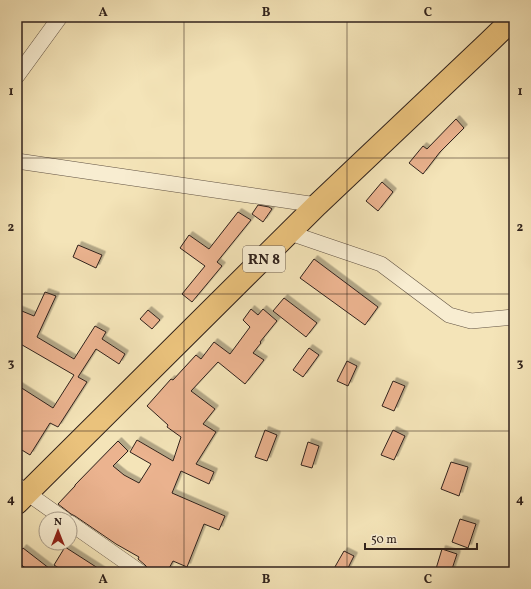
<svg xmlns="http://www.w3.org/2000/svg" width="531" height="589" viewBox="0 0 531 589" font-family="Vollkorn,serif">
<style>
.building{fill:#ebb38f;stroke:#30221c;filter:url(#shadow)}
.lines{fill:none;stroke-linecap:round;stroke-linejoin:round}
.minor-casing{stroke:#615243;stroke-width:16}
.primary-casing{stroke:#30221c;stroke-width:24}
.minor{stroke:#f8edd1;stroke-width:15}
.primary{stroke:#eac27c;stroke-width:22}
.grid{fill:none;stroke:#30221c;stroke-width:1;stroke-opacity:0.55}
.labels{text-anchor:middle;stroke-width:3;stroke-linejoin:round;paint-order:stroke}
.shield{fill:#f8edd1;stroke:#6c5f52;stroke-width:1}
.shield-label{font-size:15px;font-weight:bold;fill:#30221c}
.neatline{fill:none;stroke:#30221c;stroke-width:1.5}
.grid-label{font-size:13px;text-anchor:middle;font-weight:bold;fill:#30221c}
</style>
<defs>
<filter id="shadow"><feDropShadow dx="3.5" dy="-3.5" stdDeviation="0" flood-color="#0004"/></filter>
</defs>
<rect width="100%" height="100%" fill="#f4e4b8"/>
<filter id="stains"><feTurbulence type="fractalNoise" baseFrequency=".005" numOctaves="4"/><feColorMatrix values="0 0 0 0 .2 0 0 0 0 .09 0 0 0 0 .02 0 0 0 .5 -.17"/></filter>
<radialGradient id="worn" r=".72"><stop offset=".6" stop-color="#630" stop-opacity="0"/><stop offset="1" stop-color="#630" stop-opacity=".3"/></radialGradient>
<g class="building">
<path d="M456 119 464 128 440 152 423 174 409 163 423 146 427 149Z"/>
<path d="M382 182 393 192 378 211 366 201Z"/>
<path d="M258 205 269 207 272 209 263 222 252 214Z"/>
<path d="M238 212 251 220 217 262 222 266 192 302 182 294 205 266 180 248 189 235 209 249Z"/>
<path d="M78 245 102 255 96 268 73 257Z"/>
<path d="M314 259 378 307 365 325 300 278Z"/>
<path d="M45 292 56 296 37 337 74 359 95 326 106 332 102 339 125 354 119 364 96 349 78 377 87 382 58 427 50 423 30 455 17 447V385L53 408 74 375 17 342V309L34 316Z"/>
<path d="M284 298 317 323 306 337 273 311Z"/>
<path d="M251 309 258 315 263 309 277 321 260 342 261 343 253 353 264 360 245 384 218 362 191 391 215 409 203 424 216 432 196 464 214 472 209 484 181 471 172 493 225 516 219 530 204 524 187 567 173 561 167 572H149L148 568 145 565 138 559 139 557 116 544 75 516 71 514 58 504 75 486V485L118 441 128 451 113 466 124 475 139 483 151 464 130 452 137 440 173 461 181 437 167 427 168 425 147 406 171 379 173 380 196 355 201 359 214 342 230 354 250 327 243 320Z"/>
<path d="M148 310 160 320 152 329 140 319Z"/>
<path d="M309 348 319 355 303 377 293 370Z"/>
<path d="M347 361 357 366 348 386 337 381Z"/>
<path d="M393 381 405 386 394 411 382 406Z"/>
<path d="M265 430 277 435 267 461 255 457Z"/>
<path d="M393 430 405 436 394 460 381 455Z"/>
<path d="M308 442 319 446 312 468 301 465Z"/>
<path d="M451 462 468 467 459 496 441 489Z"/>
<path d="M460 519 476 524 468 548 452 542Z"/>
<path d="M65 547 104 572H65L54 565Z"/>
<path d="M23 548 54 572H30L17 561V556Z"/>
<path d="M442 549 457 554 451 572H435Z"/>
<path d="M344 551 354 556 346 572H332Z"/>
</g>
<g class="lines">
<g class="minor-casing">
<g id="minor">
<path d="M17 76 60 17"/>
<path d="M17 161 317 205"/>
<path d="M290 233 381 264 449 315 471 321 514 317"/>
<path d="M17 485 27 493 64 519"/>
<path d="M70 523 140 572"/>
</g>
</g>
<g class="primary-casing">
<path id="primary" d="M17 503 317 205 488 43 514 18"/>
</g>
<use href="#minor" class="minor"/>
<use href="#primary" class="primary"/>
</g>
<path class="grid" d="M184 17V572M347 17V572M17 158H514M17 294H514M17 431H514"/>
<g class="labels">
<rect class="shield" x="243" y="246" width="42" height="26" rx="3"/>
<g class="shield-label">
<text x="264" y="264">RN 8</text>
</g>
</g>
<rect width="531" height="589" fill="none" stroke="#f4e4b8" stroke-width="44"/>
<g transform="translate(58 531)"><circle r="19" fill="#f8edd1" stroke="#a89c89"/>
<path d="M0-3L7 15L0 10L-7 15Z" fill="#8f2418"/>
<text y="-6" font-size="11" font-weight="bold" text-anchor="middle" fill="#30221c">N</text>
</g>
<path d="M365 543v6h112v-6" fill="none" stroke="#30221c" stroke-width="2"/>
<text x="371" y="543" font-size="12" fill="#30221c" stroke="#f8edd1" stroke-width="3" paint-order="stroke">50 m</text>
<rect x="22" y="22" width="487" height="545" class="neatline"/>
<g class="grid-label">
<text x="103" y="16">A</text>
<text x="266" y="16">B</text>
<text x="428" y="16">C</text>
<text x="11" y="95">1</text>
<text x="520" y="95">1</text>
<text x="11" y="231">2</text>
<text x="520" y="231">2</text>
<text x="11" y="367">3</text>
<text x="520" y="367">3</text>
<text x="11" y="503">4</text>
<text x="520" y="503">4</text>
<text x="103" y="583">A</text>
<text x="266" y="583">B</text>
<text x="428" y="583">C</text>
</g>
<rect width="100%" height="100%" filter="url(#stains)"/>
<rect width="100%" height="100%" fill="url(#worn)"/>
</svg>
